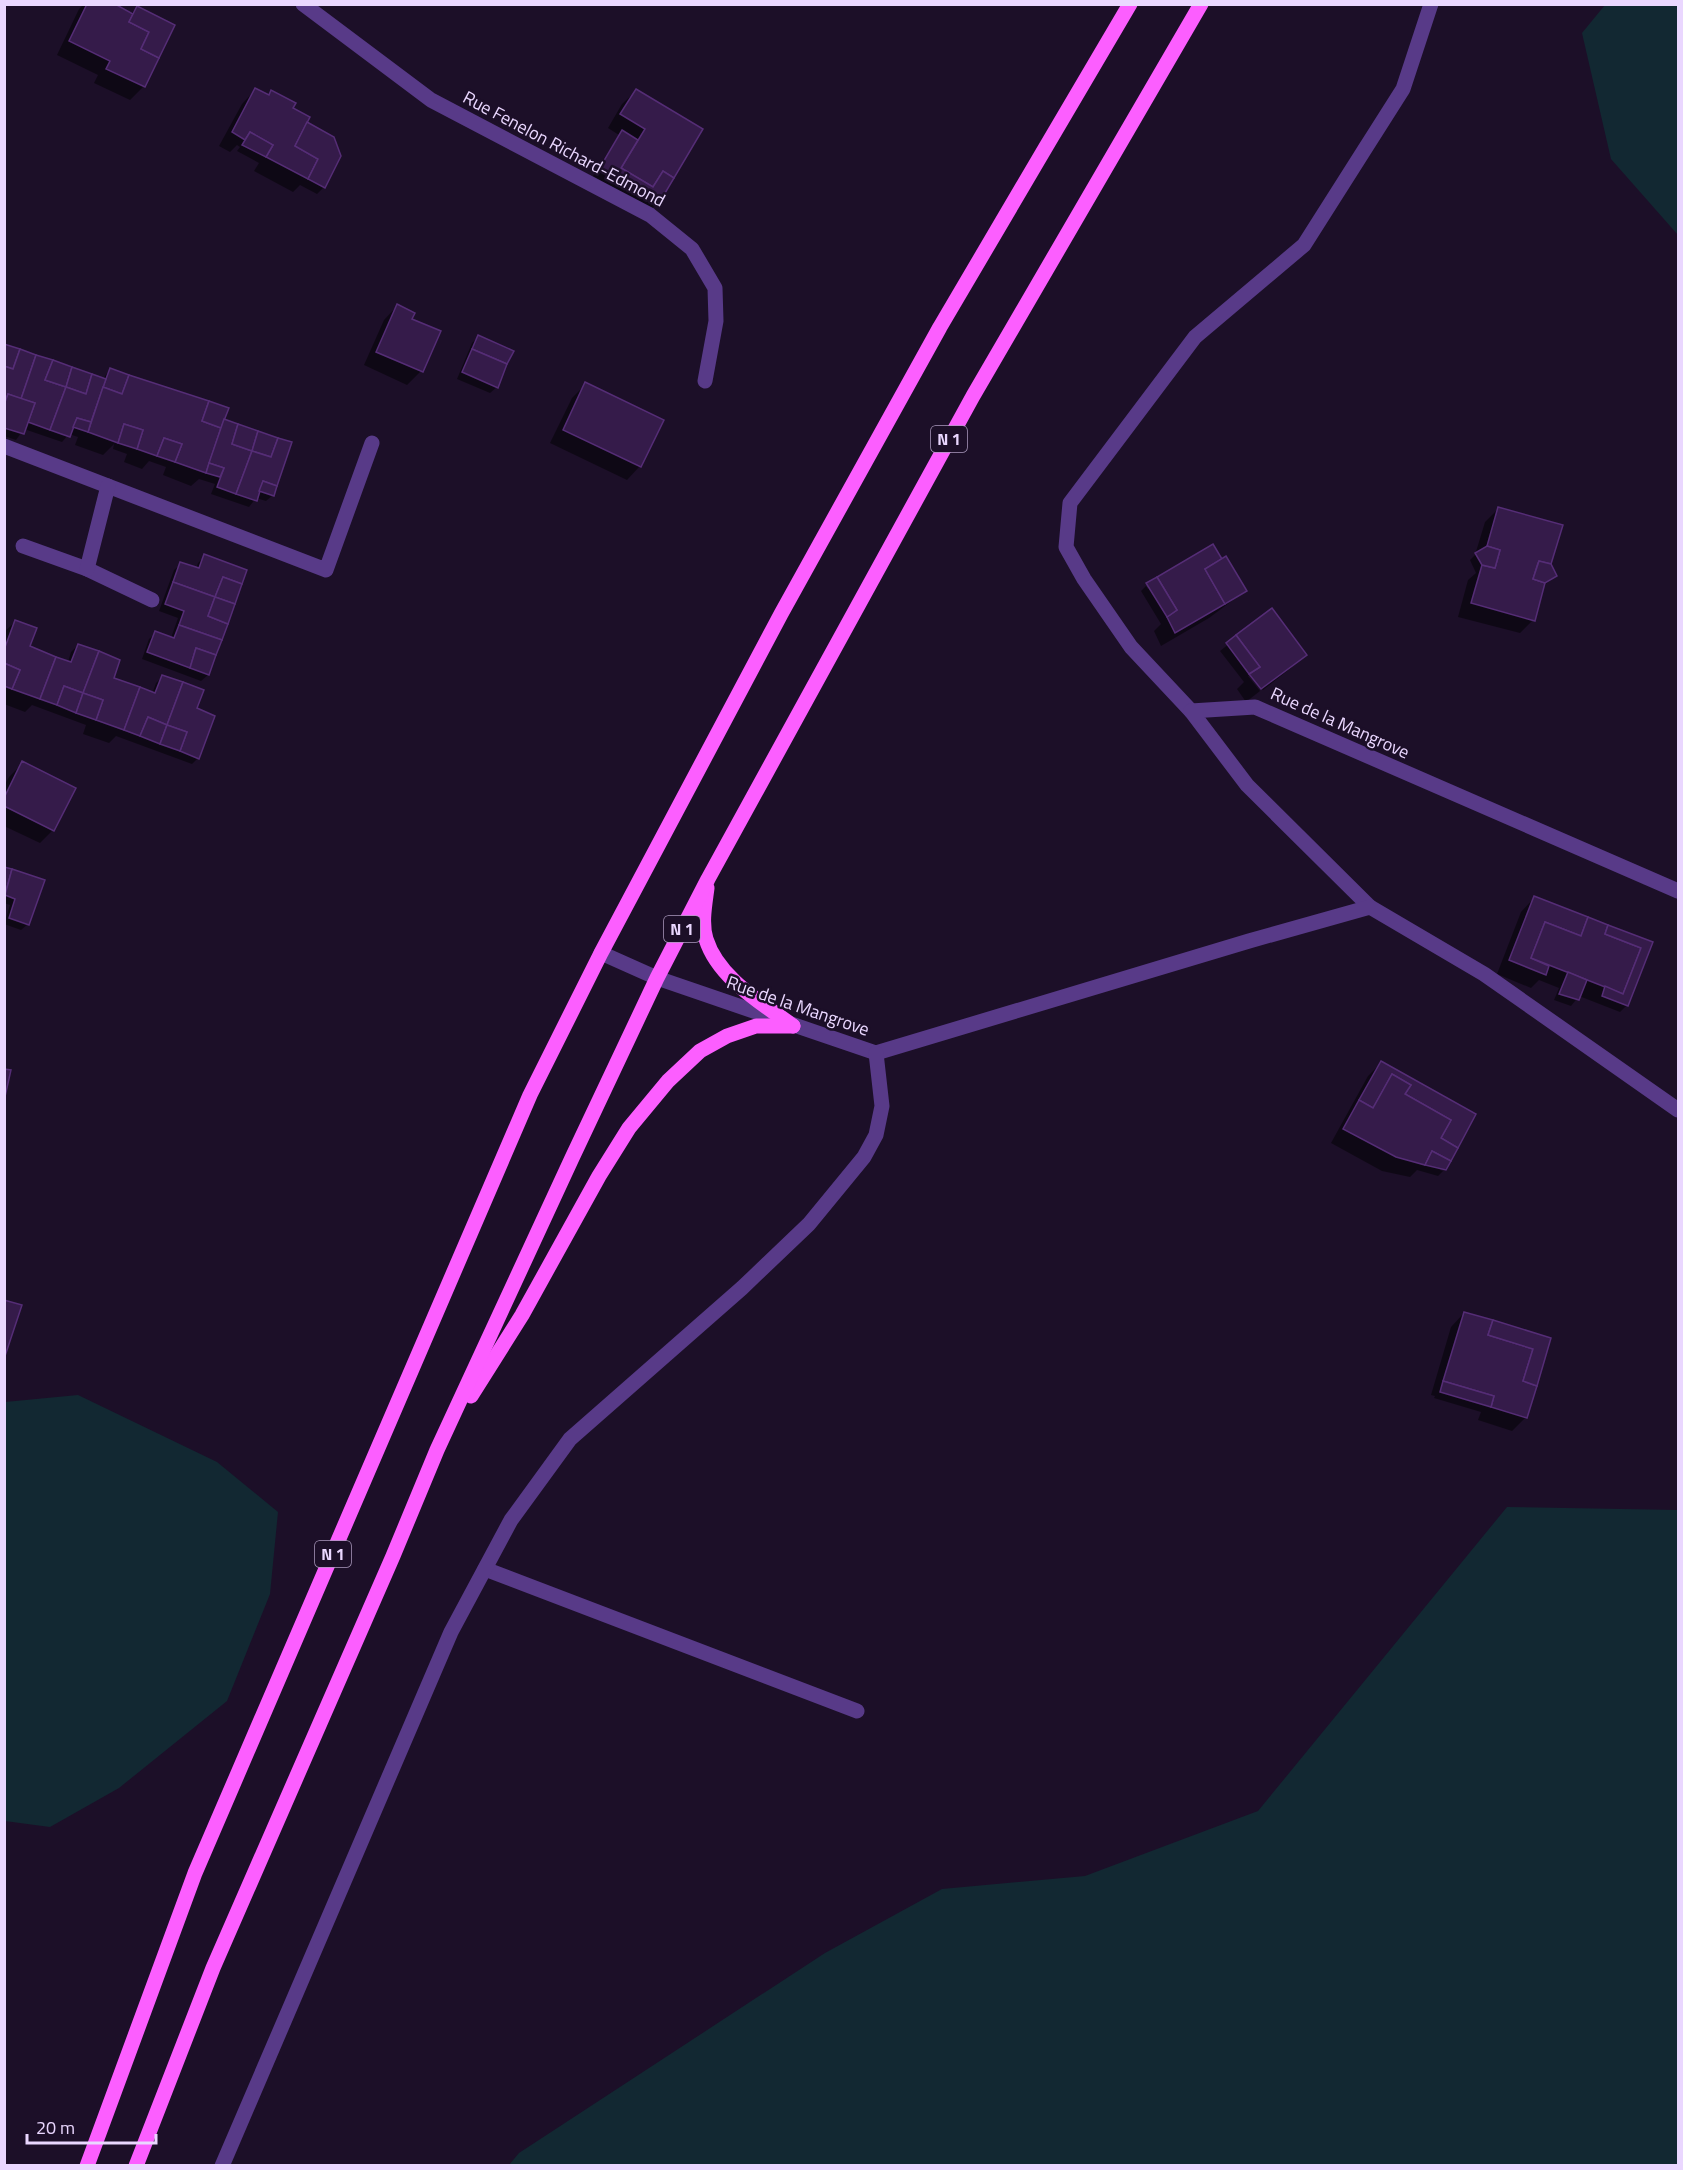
<svg xmlns="http://www.w3.org/2000/svg" width="1683" height="2170" viewBox="0 0 1683 2170" font-family="'Titillium Web',sans-serif">
<style>
.green{fill:#122832}
.shadow{fill:#0007}
.building{fill:#351b4a;stroke:#552d76;stroke-width:1.5}
.lines{fill:none;stroke-linecap:round;stroke-linejoin:round}
.minor{stroke:#583a88;stroke-width:15}
.major{stroke:#fc5eff;stroke-width:15}
.labels{text-anchor:middle;stroke-width:5;stroke-linejoin:round;paint-order:stroke}
.shield{fill:#1c0f28;stroke:#ac9bbe;stroke-width:1.5}
.shield-label{font-size:16px;font-weight:bold;fill:#ead7ff}
.street-label{font-size:18px;fill:#ead7ff;stroke:#1c0f28}
</style>
<rect width="100%" height="100%" fill="#1c0f28"/>
<g class="green">
<path d="M1605 5H1678V235L1611 159 1582 33Z"/>
<path d="M78 1395 217 1462 278 1512 270 1594 227 1701 119 1788 50 1827 5 1821V1402Z"/>
<path d="M1507 1507 1678 1510V2165H509L519 2153 825 1953 942 1889 1085 1876 1258 1811Z"/>
</g>
<g class="shadow">
<path d="M84 4H111L131 14 137 8 144 86 130 100 94 83 98 75 57 55 79 9Z"/>
<path d="M255 90 267 96 272 92 339 156 323 188 317 194 300 185 293 192 254 171 259 163 237 151 240 147 237 145 230 152 219 146 242 104Z"/>
<path d="M636 91 701 130 656 204 650 211 593 176 619 135 608 128 622 104Z"/>
<path d="M397 306 410 319 439 332 421 371 407 385 364 365 384 320Z"/>
<path d="M478 337 497 387 490 393 457 379 472 343Z"/>
<path d="M4 346 103 379 110 369 223 420 273 495 266 501 256 498 249 507 211 494 215 484 199 479 191 486 163 475 166 467 149 461 142 469 124 462 127 454 113 449 114 444 103 455 75 445 78 437 69 434 62 442 24 429 16 440 4 436Z"/>
<path d="M586 384 640 466 627 480 550 443 572 398Z"/>
<path d="M1499 508 1550 564 1556 576 1543 586 1533 620 1520 633 1458 617 1468 580 1476 573 1470 560 1475 555 1485 522Z"/>
<path d="M205 556 245 571 208 675 201 681 142 659 149 639 156 633 171 638 178 618 159 611 174 570 181 564 196 569 198 563Z"/>
<path d="M1146 586 1148 589 1150 586 1245 591 1209 618 1161 646 1154 631 1161 624 1141 591Z"/>
<path d="M1272 610 1305 654 1291 668 1263 690 1251 674 1248 676 1260 691 1246 702 1237 689 1244 682 1220 651Z"/>
<path d="M15 622 28 647 68 662 71 652 78 645 112 679 152 694 156 683 162 677 196 709 198 758 192 764 116 736 109 743 83 734 86 725 32 705 25 712 4 704V632Z"/>
<path d="M23 763 53 830 40 843 4 826V786L9 777Z"/>
<path d="M4 868 28 924 21 930 4 924 10 905 4 903Z"/>
<path d="M1534 898 1627 1005 1620 1012 1579 996 1571 1006 1554 1000 1559 988 1539 980 1531 988 1497 974 1521 912Z"/>
<path d="M1381 1063 1442 1167 1440 1170 1443 1171 1438 1176 1417 1170 1410 1177 1382 1171 1331 1143 1368 1076Z"/>
<path d="M1464 1313 1526 1417 1512 1431 1478 1420 1481 1412 1434 1398 1435 1396 1431 1395 1451 1327Z"/>
</g>
<g class="building">
<path d="M87 4H115L133 14 129 22 149 32 141 49 159 58 145 87 106 69 110 61 69 41Z"/>
<path d="M137 6 175 25 159 58 141 49 149 32 129 22Z"/>
<path d="M255 88 269 95 271 90 296 103 293 108 310 117 295 146 318 159 308 179 266 157 273 145 250 132 245 140 232 132Z"/>
<path d="M636 89 703 129 674 178 663 171 653 187 621 168 645 129 620 114Z"/>
<path d="M307 122 334 137 341 156 325 188 308 179 318 159 295 146Z"/>
<path d="M622 130 638 140 621 168 653 187 663 171 674 178 658 205 599 169Z"/>
<path d="M250 132 273 145 266 157 242 145Z"/>
<path d="M397 304 415 313 412 319 441 331 423 372 376 352Z"/>
<path d="M478 335 514 351 507 364 472 349Z"/>
<path d="M4 344 20 349 13 369 4 366Z"/>
<path d="M20 349 36 355 21 399 8 394 4 405V366L13 369Z"/>
<path d="M472 349 507 364 498 388 462 372Z"/>
<path d="M36 355 53 360 45 380 66 387 50 430 28 422 35 403 21 399Z"/>
<path d="M53 360 72 367 66 387 45 380Z"/>
<path d="M72 367 92 374 86 394 66 387Z"/>
<path d="M110 368 129 375 122 394 103 387Z"/>
<path d="M92 374 106 379 91 422 77 418 70 437 50 430 66 387 86 394Z"/>
<path d="M129 375 209 401 202 421 221 428 206 473 175 462 182 444 164 438 157 456 137 449 143 430 124 424 118 443 88 432 103 387 122 394Z"/>
<path d="M585 382 664 420 641 467 563 430Z"/>
<path d="M8 394 35 403 24 434 4 428V405Z"/>
<path d="M209 401 229 408 221 428 202 421Z"/>
<path d="M77 418 91 422 88 432 73 427Z"/>
<path d="M224 419 238 424 232 444 252 451 236 494 217 487 224 468 209 463Z"/>
<path d="M124 424 143 430 137 449 118 443Z"/>
<path d="M238 424 258 431 252 451 232 444Z"/>
<path d="M258 431 278 438 271 457 252 451Z"/>
<path d="M164 438 182 444 175 462 157 456Z"/>
<path d="M278 438 292 442 277 486 263 481 257 501 236 494 252 451 271 457Z"/>
<path d="M209 463 224 468 220 477 206 473Z"/>
<path d="M263 481 277 486 274 496 259 491Z"/>
<path d="M1498 507 1563 525 1551 564 1539 561 1538 563 1533 579 1545 583 1535 621 1471 603 1482 565 1495 568 1500 550 1487 546Z"/>
<path d="M1213 544 1222 559 1205 569 1225 604 1175 633 1167 617 1177 610 1157 577Z"/>
<path d="M1487 546 1500 550 1495 568 1482 565 1475 553Z"/>
<path d="M204 554 247 570 242 584 223 577 215 597 173 582 180 562 199 568Z"/>
<path d="M1226 556 1247 591 1225 604 1205 569Z"/>
<path d="M1539 561 1551 564 1557 576 1545 583 1533 579Z"/>
<path d="M223 577 242 584 235 604 215 597Z"/>
<path d="M1157 577 1177 610 1167 617 1146 583Z"/>
<path d="M173 582 215 597 208 616 228 624 222 640 179 625 184 611 165 604Z"/>
<path d="M215 597 235 604 228 624 208 616Z"/>
<path d="M1272 608 1307 655 1261 689 1249 674 1260 667 1236 635Z"/>
<path d="M15 620 37 628 30 646 56 657 40 699 12 689 20 670 4 663V650Z"/>
<path d="M179 625 222 640 216 655 196 648 190 668 147 652 155 631 174 638Z"/>
<path d="M1236 635 1260 667 1249 674 1226 643Z"/>
<path d="M78 644 99 651 83 693 64 686 57 705 40 699 56 657 71 662Z"/>
<path d="M196 648 216 655 209 675 190 668Z"/>
<path d="M99 651 120 660 114 678 140 687 124 730 96 720 103 700 83 693Z"/>
<path d="M4 663 20 670 12 689 4 686Z"/>
<path d="M162 675 183 682 167 725 148 717 140 736 124 730 140 687 155 693Z"/>
<path d="M183 682 204 690 197 708 215 716 199 759 180 751 187 732 167 725Z"/>
<path d="M64 686 83 693 76 713 57 705Z"/>
<path d="M83 693 103 700 96 720 76 713Z"/>
<path d="M148 717 167 725 160 744 140 736Z"/>
<path d="M167 725 187 732 180 751 160 744Z"/>
<path d="M22 761 76 788 54 831 4 806V798Z"/>
<path d="M4 867 12 869 5 895 4 894Z"/>
<path d="M12 869 45 880 29 925 9 918 15 899 5 895Z"/>
<path d="M1534 896 1588 917 1581 936 1545 922 1531 958 1549 966 1546 975 1509 960Z"/>
<path d="M1588 917 1608 925 1605 934 1641 948 1623 994 1531 958 1545 922 1581 936Z"/>
<path d="M1608 925 1653 942 1628 1006 1602 996 1605 986 1623 994 1641 948 1605 934Z"/>
<path d="M1568 972 1587 980 1579 1000 1559 994Z"/>
<path d="M1381 1061 1476 1114 1458 1148 1441 1138 1451 1120 1405 1094 1411 1085 1392 1074 1373 1108 1359 1100Z"/>
<path d="M4 1069 11 1070 4 1101Z"/>
<path d="M1392 1074 1411 1085 1405 1094 1451 1120 1441 1138 1458 1148 1451 1161 1432 1151 1425 1165 1396 1157 1343 1129 1359 1100 1373 1108Z"/>
<path d="M1432 1151 1451 1161 1446 1170 1425 1165Z"/>
<path d="M4 1300 22 1305 4 1359Z"/>
<path d="M1464 1312 1493 1320 1488 1335 1533 1349 1523 1381 1537 1386 1527 1418 1491 1407 1494 1396 1443 1381Z"/>
<path d="M1493 1320 1551 1338 1537 1386 1523 1381 1533 1349 1488 1335Z"/>
<path d="M1443 1381 1494 1396 1491 1407 1440 1392Z"/>
</g>
<g class="lines">
<g class="minor">
<path d="M303 4 431 100 650 215 692 249 715 288 716 321 705 381"/>
<path d="M4 446 326 570 372 443"/>
<path d="M23 546 87 569 152 600"/>
<path d="M87 569 108 486"/>
<path d="M1191 711 1131 647 1084 579 1066 547 1070 503 1195 337 1304 245 1403 89 1431 4"/>
<path d="M1370 907 1247 785 1191 711 1255 707 1678 891"/>
<path d="M601 953 657 978 876 1053 1249 941 1370 907 1484 974 1678 1110"/>
<path d="M485 1569 857 1711"/>
<path d="M222 2166 451 1632 511 1520 570 1439 742 1288 809 1224 864 1157 876 1135 882 1106 876 1053"/>
</g>
<g class="major">
<path d="M707 888C705 904 701 923 706 939 718 978 762 1003 793 1026"/>
<path d="M471 1396 522 1315 599 1176 629 1128 668 1081 700 1051 727 1036 756 1026H793"/>
<path d="M87 2166 195 1873 530 1095 601 953 781 614 940 327 1130 4"/>
<path d="M136 2166 213 1968 393 1556 437 1450 572 1158 657 978 708 879 973 396 1201 4"/>
</g>
</g>
<g class="labels">
<g class="shield">
<rect x="931" y="426" width="36" height="26" rx="4.5"/>
<rect x="664" y="916" width="36" height="26" rx="4.5"/>
<rect x="315" y="1541" width="36" height="26" rx="4.5"/>
</g>
<g class="shield-label">
<text x="949" y="445">N 1</text>
<text x="682" y="935">N 1</text>
<text x="333" y="1560">N 1</text>
</g>
<g class="street-label">
<text transform="translate(564 149) rotate(28)" y="6">Rue Fenelon Richard-Edmond</text>
<text transform="translate(1340 723) rotate(24)" y="6">Rue de la Mangrove</text>
<text transform="translate(798 1006) rotate(19)" y="6">Rue de la Mangrove</text>
</g>
</g>
<rect width="1683" height="2170" fill="none" stroke="#ead7ff" stroke-width="12"/>
<path d="M27 2134v9h129v-9" fill="none" stroke="#ead7ff" stroke-width="3"/>
<text x="36" y="2134" font-size="18" fill="#ead7ff" stroke="#1c0f28" stroke-width="4.5" paint-order="stroke">20 m</text>
</svg>
